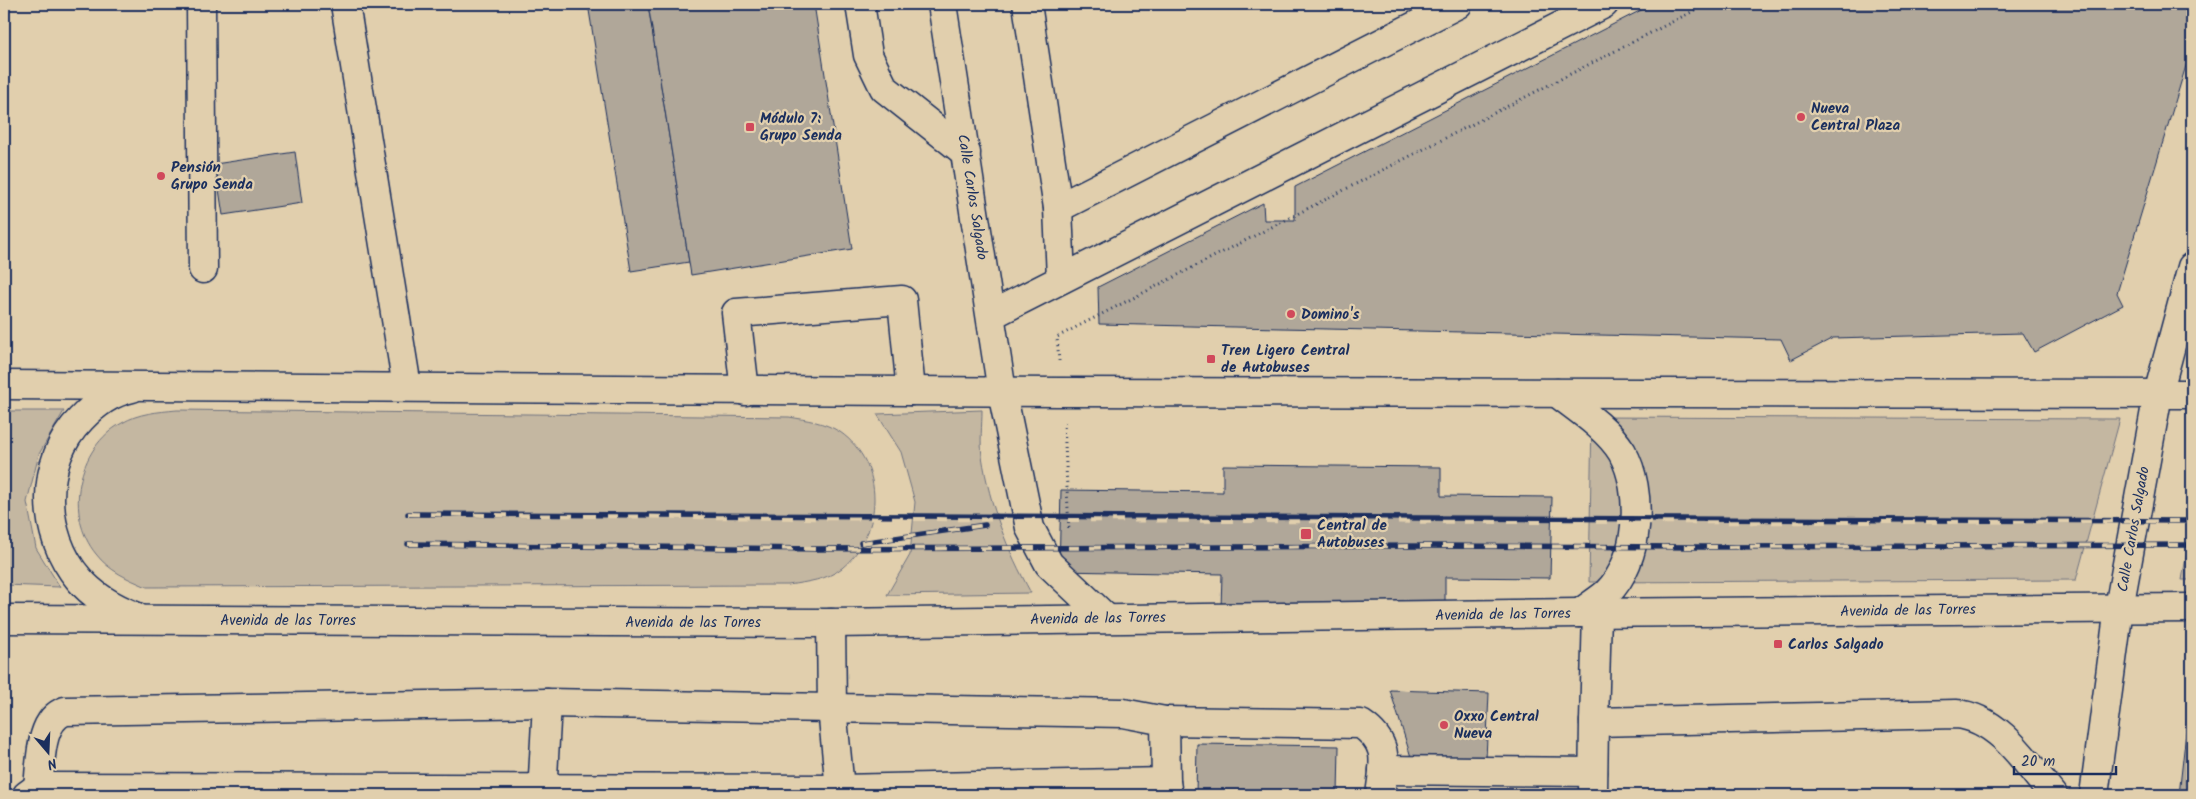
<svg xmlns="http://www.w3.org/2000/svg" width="2196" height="799" viewBox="0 0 2196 799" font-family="Kalam,sans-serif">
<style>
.green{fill:#c4b7a1;stroke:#707380}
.building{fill:#b0a799;stroke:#1b2f5e}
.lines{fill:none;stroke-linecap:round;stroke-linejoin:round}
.minor-casing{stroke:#1b2f5e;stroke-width:31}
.path{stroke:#1b2f5e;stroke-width:3;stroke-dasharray:1 4;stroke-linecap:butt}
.minor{stroke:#e1cfad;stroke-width:28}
.rail-casing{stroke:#1b2f5e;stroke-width:5.5}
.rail{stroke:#e1cfad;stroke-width:4;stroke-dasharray:11;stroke-linecap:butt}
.poi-dot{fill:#d1495b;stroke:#e1cfad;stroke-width:2}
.labels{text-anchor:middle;stroke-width:4.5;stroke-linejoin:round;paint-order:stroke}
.poi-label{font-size:15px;font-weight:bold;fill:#1b2f5e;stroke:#e1cfad;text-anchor:start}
.street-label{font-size:15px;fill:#1b2f5e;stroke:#e1cfad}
</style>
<rect width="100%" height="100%" fill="#e1cfad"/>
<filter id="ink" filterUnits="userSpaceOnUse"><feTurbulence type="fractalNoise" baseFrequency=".02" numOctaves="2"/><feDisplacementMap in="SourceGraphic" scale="10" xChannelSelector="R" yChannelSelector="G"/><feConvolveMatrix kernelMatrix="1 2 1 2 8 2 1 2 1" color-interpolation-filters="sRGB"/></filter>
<g filter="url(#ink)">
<g class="green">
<path d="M177 410 789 417C807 420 824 422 840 432 886 464 884 533 842 568 827 580 807 582 788 585L147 587C128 579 109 571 96 554 64 515 77 447 122 423 139 413 157 412 177 410Z"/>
<path d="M982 410C982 425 980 442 982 456 990 507 1007 549 1031 593L887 595 910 555 915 502 901 452 877 414Z"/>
<path d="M4 411H64L39 454 27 502 36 548 60 587 4 585Z"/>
<path d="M1592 417 2120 419 2076 580 1589 582Z"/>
<path d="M2192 524V580H2182Z"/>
</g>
<g class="building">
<path d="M588 4H648L689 262 631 271Z"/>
<path d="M648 4H814L852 249 691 275Z"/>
<path d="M1653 4H2192V46L2117 293 2123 305 2034 352 2023 333 1833 338 1791 360 1781 339 1099 324 1098 287 1263 203 1264 220H1295V187Z"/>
<path d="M295 152 302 203 223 215 215 164Z"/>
<path d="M1223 465 1441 467V496L1552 497 1550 578 1445 577V611L1221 609 1222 574 1059 571 1061 490 1223 492Z"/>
<path d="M1390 690 1489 693 1486 759 1411 757Z"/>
<path d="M2189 705H2192V795H2179Z"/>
<path d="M1197 744 1339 746 1338 795H1196Z"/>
</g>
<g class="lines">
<g class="minor-casing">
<g id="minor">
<path d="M201 4 203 269"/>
<path d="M345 4 407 387"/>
<path d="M860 4 868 55 884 88 966 153"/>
<path d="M942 4 1002 392 1030 528 1049 564 1106 618"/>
<path d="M1027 4 1058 208 1061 279"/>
<path d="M1058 208 1458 4"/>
<path d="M991 315 1604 4"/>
<path d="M4 385 1063 392 2192 394"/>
<path d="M132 388C112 392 94 405 81 419 39 461 41 535 79 579 94 597 114 608 135 616"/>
<path d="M745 391 736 313 902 300 911 391"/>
<path d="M1557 393C1579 410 1607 428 1622 452 1644 491 1640 561 1607 593 1599 600 1589 606 1580 613"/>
<path d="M4 619 831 623 1580 613 2192 608"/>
<path d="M1165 721 1361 724C1391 744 1384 764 1380 795"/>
<path d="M1594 722 1597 613"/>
<path d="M1383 770 1593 772"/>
<path d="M38 787C41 763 39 720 65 711L547 703 832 708 831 623"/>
<path d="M27 795 38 787 840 789 832 708 1123 713 1165 721 1166 782 1168 795"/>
<path d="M542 795 547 703"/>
<path d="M834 795 840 789 1166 782"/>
<path d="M1593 795 1594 722 1956 714C1999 717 2028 765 2053 795"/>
<path d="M2094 795 2119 608 2158 394 2192 267"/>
</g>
</g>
<g class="path">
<path d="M1059 361 1057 337 1707 4"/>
<path d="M1064 422 1069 531"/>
</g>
<use href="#minor" class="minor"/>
<g class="rail-casing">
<g id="rail">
<path d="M408 514C1003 521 1598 524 2192 521"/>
<path d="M861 543 985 525"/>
<path d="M408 544 817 549 1425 546 1704 547 2192 545"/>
</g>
</g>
<use href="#rail" class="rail"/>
</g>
</g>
<g class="poi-dot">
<circle cx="1801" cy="117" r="5"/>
<rect x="745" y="122" width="10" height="10" rx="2.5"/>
<circle cx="161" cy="176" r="5"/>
<circle cx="1291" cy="314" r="5"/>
<rect x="1206" y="354" width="10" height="10" rx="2.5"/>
<rect x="1300" y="528" width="12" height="12" rx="2.5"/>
<rect x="1773" y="639" width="10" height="10" rx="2.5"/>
<circle cx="1444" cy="725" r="5"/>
</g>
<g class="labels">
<g class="poi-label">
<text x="1811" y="113">Nueva<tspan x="1811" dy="17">Central Plaza</tspan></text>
<text x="760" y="123">Módulo 7:<tspan x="760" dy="17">Grupo Senda</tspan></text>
<text x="171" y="172">Pensión<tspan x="171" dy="17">Grupo Senda</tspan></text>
<text x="1301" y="319">Domino's</text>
<text x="1221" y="355">Tren Ligero Central<tspan x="1221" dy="17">de Autobuses</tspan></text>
<text x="1317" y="530">Central de<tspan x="1317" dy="17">Autobuses</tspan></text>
<text x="1788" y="649">Carlos Salgado</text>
<text x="1454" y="721">Oxxo Central<tspan x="1454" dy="17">Nueva</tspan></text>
</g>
<g class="street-label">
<text transform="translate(973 197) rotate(81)" y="5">Calle Carlos Salgado</text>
<text transform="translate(2133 529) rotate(-80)" y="5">Calle Carlos Salgado</text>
<text transform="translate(1908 610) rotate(-1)" y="5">Avenida de las Torres</text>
<text transform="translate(1503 614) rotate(-1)" y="5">Avenida de las Torres</text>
<text transform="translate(1098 618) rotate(-1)" y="5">Avenida de las Torres</text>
<text x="288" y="625">Avenida de las Torres</text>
<text x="693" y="627">Avenida de las Torres</text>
</g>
</g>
<rect width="2196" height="799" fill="none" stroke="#e1cfad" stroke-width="20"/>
<rect x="10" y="10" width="2176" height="779" fill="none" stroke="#1b2f5e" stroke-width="2" filter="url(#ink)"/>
<g transform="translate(48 752) rotate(161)" stroke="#e1cfad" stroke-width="4" paint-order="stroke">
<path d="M0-4L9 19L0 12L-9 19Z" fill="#1b2f5e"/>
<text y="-8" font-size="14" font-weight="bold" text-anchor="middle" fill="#1b2f5e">N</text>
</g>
<path d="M2014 766v8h102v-8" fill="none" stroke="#1b2f5e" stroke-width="2.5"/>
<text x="2021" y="766" font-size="15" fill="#1b2f5e" stroke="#e1cfad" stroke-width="4" paint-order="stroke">20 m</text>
</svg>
